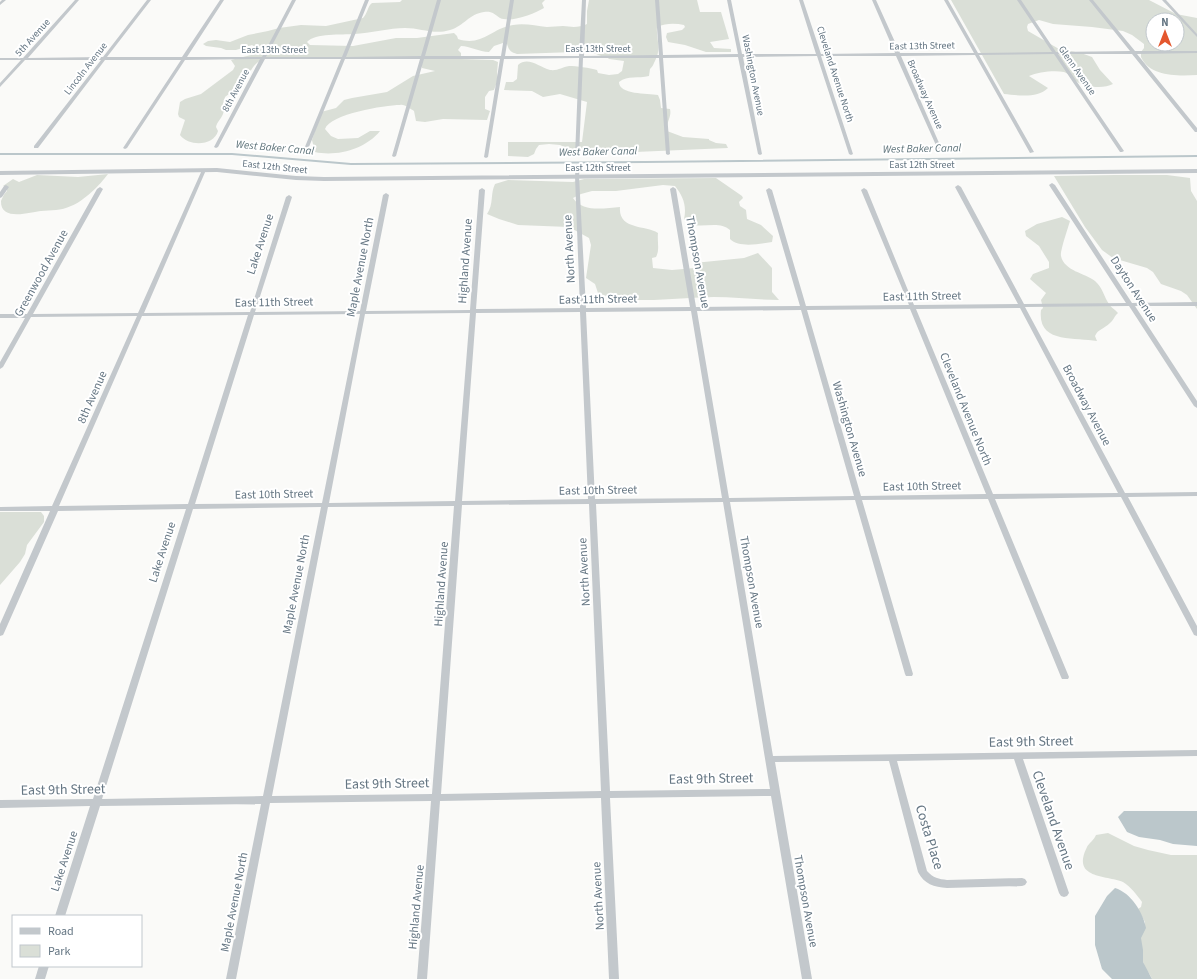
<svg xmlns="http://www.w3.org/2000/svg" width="1197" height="979" viewBox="0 0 1197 979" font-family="'Source Sans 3',sans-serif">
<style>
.green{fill:#dadfd7;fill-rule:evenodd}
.water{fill:#bbc7cb}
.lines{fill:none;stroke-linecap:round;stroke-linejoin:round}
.canal{fill:#bbc7cb;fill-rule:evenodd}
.minor{fill:#c3c8cc;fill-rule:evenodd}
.tertiary{fill:#c3c8cc;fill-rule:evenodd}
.labels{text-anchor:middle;stroke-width:4;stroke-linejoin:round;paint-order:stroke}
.far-street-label{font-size:10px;fill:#657683;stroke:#fff}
.far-water-label{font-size:11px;font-style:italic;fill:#60757c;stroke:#fff}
.street-label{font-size:12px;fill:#657683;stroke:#fff}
.near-street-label{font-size:14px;fill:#657683;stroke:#fff}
</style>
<rect width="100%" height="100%" fill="#fafaf8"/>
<g class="green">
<path d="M402 0H545L542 3 544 8C534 14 511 23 500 18 494 14 492 11 484 12 469 14 464 26 450 30 434 35 421 28 405 28 390 28 370 33 354 34 342 35 315 33 307 42L310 45 353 46 396 38H417L454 33 457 36 458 39C482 47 492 28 513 25 525 23 536 26 547 27 552 27 558 26 563 26 572 27 578 28 587 24V11L589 0H697L700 12H721L729 39 710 42 714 48 731 49V52H706L685 45 668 42 666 37 667 33 682 30 685 27 684 25C675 23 666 23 657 27 656 41 662 47 655 61 653 65 653 66 650 69L649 76C638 79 628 75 619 82 619 95 647 93 658 95L660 100 661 108 670 109C672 117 666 122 667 131L683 137 709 139V140L716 143 726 144 728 148 635 152 573 151 560 145 549 144 539 145 536 149 534 154 528 157 508 156V142H582L587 102 560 94 543 97 532 91 504 90 506 82H513L517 79 518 65C528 56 539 67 550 70 558 71 562 67 569 66 576 66 590 68 597 70L598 73 609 75 618 74 622 71 624 61 609 59 606 56H601L586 50 574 52 517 54C510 52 509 50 507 44L503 43 494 46 489 52C479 52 470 46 461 46L458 50 461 53V59L493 60 498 62 497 73 498 79 494 90 489 91 485 97V109L490 111 487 120 443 119 425 122 416 121 414 111C410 109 405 104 400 105 385 105 330 114 325 129L331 136 338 139 358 138 370 131H380C366 149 336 157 315 152L312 140 321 112 336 108 344 100 352 98 387 92 413 76 435 71 422 68 421 64 422 59H263C252 64 250 74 243 83 238 88 231 92 225 97 224 102 225 109 223 114 221 119 217 122 216 127L218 131C214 146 189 147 180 135L185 120 179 117 178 114 180 102 185 99 201 94 233 70 235 66 231 60 255 54 257 48 252 45 236 50H226L221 48 206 46 203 44 208 41 216 40 230 42 248 35 268 31 279 28 301 25 326 26 363 18C368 13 367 7 372 3L400 2Z"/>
<path d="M951 0H1149L1176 14 1197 18V75C1178 76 1150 77 1141 57V52L1144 48V44L1132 35 1123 31 1092 27 1053 24 1039 20 1028 24 1027 27 1028 31 1059 49 1081 53 1092 57 1100 70 1113 84C1104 89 1087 87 1079 83 1074 80 1070 74 1064 72 1054 70 1038 72 1029 76L1048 88C1037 99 1017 95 1004 94ZM1153 20H1177V44H1153Z"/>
<path d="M108 174C100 185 84 201 71 206 61 211 51 210 41 211 31 212 0 222 1 201 3 197 3 195 7 191V186H3L13 179 19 182 37 175 78 177Z"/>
<path d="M1115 175H1167L1190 178 1191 191 1197 201V309L1187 295 1181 291 1161 284 1153 272 1147 268 1113 258 1102 250 1085 227 1054 176Z"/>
<path d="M716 178 742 196 743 198 739 202 740 206 746 210 747 219 761 225 773 236 772 242C759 244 739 248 730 239V230C717 218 695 233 684 219 687 206 683 196 675 186L663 185 616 191H592L581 194 573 198C583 213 605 208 620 207 618 230 645 225 658 233 657 241 660 250 656 257L652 258 653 268 672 270 695 268 694 263 744 258 758 253 772 268V292L779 300C757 300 736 297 714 297 681 297 628 306 598 293L595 284 586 278 591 245 589 238 569 227 518 225 499 219 487 214C494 204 490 194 495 184L508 180 573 182 584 179Z"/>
<path d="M1062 217 1070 221C1068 228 1060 251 1061 256 1064 271 1085 273 1095 281 1103 288 1104 297 1109 304 1111 308 1115 309 1118 313 1114 316 1114 320 1110 323 1104 329 1098 329 1095 336L1097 341C1075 337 1037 344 1041 310L1043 308 1041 300 1046 293 1030 279 1033 274 1049 268V262L1039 246 1026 236 1025 231 1037 224Z"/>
<path d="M0 512H41L44 516V522L27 545 25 554 20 562 0 585Z"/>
<path d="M1108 833 1134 846 1148 850 1171 855H1197V979H1152C1150 973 1146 971 1144 966 1143 963 1140 941 1141 937 1141 933 1144 927 1145 922L1138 909 1141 907 1142 902C1137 895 1131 887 1123 882 1106 875 1071 879 1087 847 1089 843 1094 840 1096 835Z"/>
</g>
<g class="water">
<path d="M1124 811H1197V846L1173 844 1160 840 1139 837 1127 832 1118 817Z"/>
<path d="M1115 888C1131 893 1143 912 1146 928L1141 938 1143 950V962L1152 979H1112L1102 969 1095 945V916L1107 896Z"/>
</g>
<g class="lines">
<path class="canal" d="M0 153H232L351 163 645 161 1197 155V157L645 163 351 165 232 155H0Z"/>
<g class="minor">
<path d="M75 0H79L28 58 103 57 147 0H151L107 57H182L220 0H224L187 57H262L292 0H296L266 57H342L365 0H369L346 57 421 56 437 0H441L425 56H501L510 0H514L505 56H579L582 0H586L584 56 659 55 655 0H659L663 55 738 54 727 0H731L742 54H816L799 0H803L821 54 895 53 872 0H876L900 53H974L944 0H948L978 53 1052 52 1017 0H1021L1056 52 1130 51 1089 0H1093L1135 51H1197V53L1137 54 1197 128V132H1195L1132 54H1058L1124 151 1122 152H1120L1054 54 979 55 1034 152 1030 153 975 55 901 56 943 152 941 153 939 152 896 56H821L853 154 851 155 849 154 817 56 743 57 762 154 760 155 758 154 738 57 663 58 670 154 668 155 666 154 659 58H583L579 156 577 157 575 156 579 58 504 59 488 157 486 158 484 157 500 59H424L396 156 394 157 392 156 420 59H345L306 154 304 155 302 154 341 59H265L218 147 216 148 214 147 260 59 185 60 127 148 125 149 123 148 181 60H105L38 148H34V146L101 60H25L0 87V83L21 60H0V58H23Z"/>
<path d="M1162 0H1166L1197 34V37Z"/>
<path d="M576 164 580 165 579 176 586 308 690 307 670 189 673 187 676 189 696 307 800 306 766 190 769 188 772 190 806 306 909 305 861 190 864 188 867 190 914 305 1018 304 955 187 958 185 961 187 1024 304 1126 303 1049 185 1052 183 1055 185 1132 303 1197 302V306H1135L1197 401V408L1194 406 1129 306 1025 307 1125 493 1197 492V496L1128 497 1197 626V636L1194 635 1193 633 1121 497 995 499 1069 677 1068 679H1062L1061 677 988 499 862 500 913 674 912 676H906L905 674 855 500 730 502 773 756 1197 750V756L1023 759 1069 893 1067 896 1064 897 1061 896 1059 893 1014 759 897 761 927 871C933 878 939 879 947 880L1022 878 1025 879 1027 882 1025 885 1022 886 947 888C934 887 924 884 918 872L889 761 775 762 812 979H802L771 796 610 798 619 979H609L601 798 440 801 427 979H417L431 801 270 803 236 979H226L261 804 100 806 65 916H55L90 806 0 808V800L93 799 186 509 58 511 4 633 3 635 0 636V624L50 511H0V507L52 506 137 316 31 317 3 367 0 369V362L25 318H0V314H27L97 189 100 187 103 189 33 314 138 313 202 170 204 169 206 170 144 313 250 312 286 197 289 195 292 197 255 312 360 311 383 195 386 193 389 195 366 311 470 310 479 190 482 188 485 190 476 309 580 308 575 176ZM1020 308 1118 493 993 494 916 309ZM910 309 986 494 861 496 807 310ZM801 310 854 496 729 498 697 311ZM691 311 722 498 595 499 586 312ZM580 312 588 499 462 501 476 313ZM470 313 455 501 329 503 365 314ZM360 314 322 503 195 504 254 315ZM248 315 188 504 59 506 142 316ZM723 502 770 789 610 791 596 504ZM589 504 601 791 441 794 462 505ZM454 506 432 794 272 796 328 507ZM321 507 263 796 102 799 193 509Z"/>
<path d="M6 185 9 187 2 197 0 198V192L4 186Z"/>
<path d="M39 966H49L45 979H35Z"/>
</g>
<g class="tertiary">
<path d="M2 0H6L0 5V2Z"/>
<path d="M217 168 296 176 324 177 1197 169V173L324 181 296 180 217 172 0 175V171Z"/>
</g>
</g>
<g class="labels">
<g class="far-street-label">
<text transform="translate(32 37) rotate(-48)" y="4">5th Avenue</text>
<text transform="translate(922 45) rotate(-1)" y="4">East 13th Street</text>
<text x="598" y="52">East 13th Street</text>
<text x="274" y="53">East 13th Street</text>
<text transform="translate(85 68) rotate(-52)" y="4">Lincoln Avenue</text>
<text transform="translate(1078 70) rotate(55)" y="4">Glenn Avenue</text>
<text transform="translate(836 74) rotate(72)" y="4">Cleveland Avenue North</text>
<text transform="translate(754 75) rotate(79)" y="4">Washington Avenue</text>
<text transform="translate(235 90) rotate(-62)" y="4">8th Avenue</text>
<text transform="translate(926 94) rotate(66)" y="4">Broadway Avenue</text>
<text x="922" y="168">East 12th Street</text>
<text transform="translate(275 166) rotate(6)" y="4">East 12th Street</text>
<text x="598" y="171">East 12th Street</text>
</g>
<g class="far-water-label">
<text transform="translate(275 147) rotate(5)" y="4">West Baker Canal</text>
<text transform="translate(922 148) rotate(-1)" y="4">West Baker Canal</text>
<text transform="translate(598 151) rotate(-1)" y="4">West Baker Canal</text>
</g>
<g class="street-label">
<text transform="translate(260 244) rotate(-72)" y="4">Lake Avenue</text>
<text transform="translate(569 249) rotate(-93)" y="4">North Avenue</text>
<text transform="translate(465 261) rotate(-86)" y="4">Highland Avenue</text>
<text transform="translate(698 262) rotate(80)" y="4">Thompson Avenue</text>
<text transform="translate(360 267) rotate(-79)" y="4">Maple Avenue North</text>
<text transform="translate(41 273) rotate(-61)" y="4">Greenwood Avenue</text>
<text transform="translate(1134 289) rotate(57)" y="4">Dayton Avenue</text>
<text transform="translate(922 296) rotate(-1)" y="4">East 11th Street</text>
<text transform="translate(598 299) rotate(-1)" y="4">East 11th Street</text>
<text transform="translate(274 302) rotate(-1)" y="4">East 11th Street</text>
<text transform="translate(92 397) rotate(-66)" y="4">8th Avenue</text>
<text transform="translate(1087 405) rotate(62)" y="4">Broadway Avenue</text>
<text transform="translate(966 409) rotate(68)" y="4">Cleveland Avenue North</text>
<text transform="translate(850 429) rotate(74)" y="4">Washington Avenue</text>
<text transform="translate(922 486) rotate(-1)" y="4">East 10th Street</text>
<text transform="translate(598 490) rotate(-1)" y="4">East 10th Street</text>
<text transform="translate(274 494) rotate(-1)" y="4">East 10th Street</text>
<text transform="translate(162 552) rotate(-72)" y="4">Lake Avenue</text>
<text transform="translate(584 572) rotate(-93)" y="4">North Avenue</text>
<text transform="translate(752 582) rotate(80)" y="4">Thompson Avenue</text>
<text transform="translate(296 584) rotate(-79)" y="4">Maple Avenue North</text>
<text transform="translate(441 584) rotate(-86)" y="4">Highland Avenue</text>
<text transform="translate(64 861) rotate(-72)" y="4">Lake Avenue</text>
<text transform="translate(598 896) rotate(-93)" y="4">North Avenue</text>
<text transform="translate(806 901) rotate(80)" y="4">Thompson Avenue</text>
<text transform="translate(234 902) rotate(-79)" y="4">Maple Avenue North</text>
<text transform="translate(416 907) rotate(-85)" y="4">Highland Avenue</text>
</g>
<g class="near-street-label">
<text transform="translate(1031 741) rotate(-1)" y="5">East 9th Street</text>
<text transform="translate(711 778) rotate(-1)" y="5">East 9th Street</text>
<text transform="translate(387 783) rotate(-1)" y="5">East 9th Street</text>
<text transform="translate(63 789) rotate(-1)" y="5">East 9th Street</text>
<text transform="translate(1054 820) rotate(71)" y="5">Cleveland Avenue</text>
<text transform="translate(930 837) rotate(73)" y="5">Costa Place</text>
</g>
</g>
<rect x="12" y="915" width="130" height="52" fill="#ffffff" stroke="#c1c8cd"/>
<rect x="20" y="928" width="20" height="6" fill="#c3c8cc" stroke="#c1c8cd"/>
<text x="48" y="935" font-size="12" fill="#657683">Road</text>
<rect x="20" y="945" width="20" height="12" fill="#dadfd7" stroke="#c1c8cd"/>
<text x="48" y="955" font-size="12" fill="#657683">Park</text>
<g transform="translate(1165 32)"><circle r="19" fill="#ffffff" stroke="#c1c8cd"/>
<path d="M0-3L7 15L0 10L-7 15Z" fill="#e4572e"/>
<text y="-6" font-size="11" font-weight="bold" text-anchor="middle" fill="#657683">N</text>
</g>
</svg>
